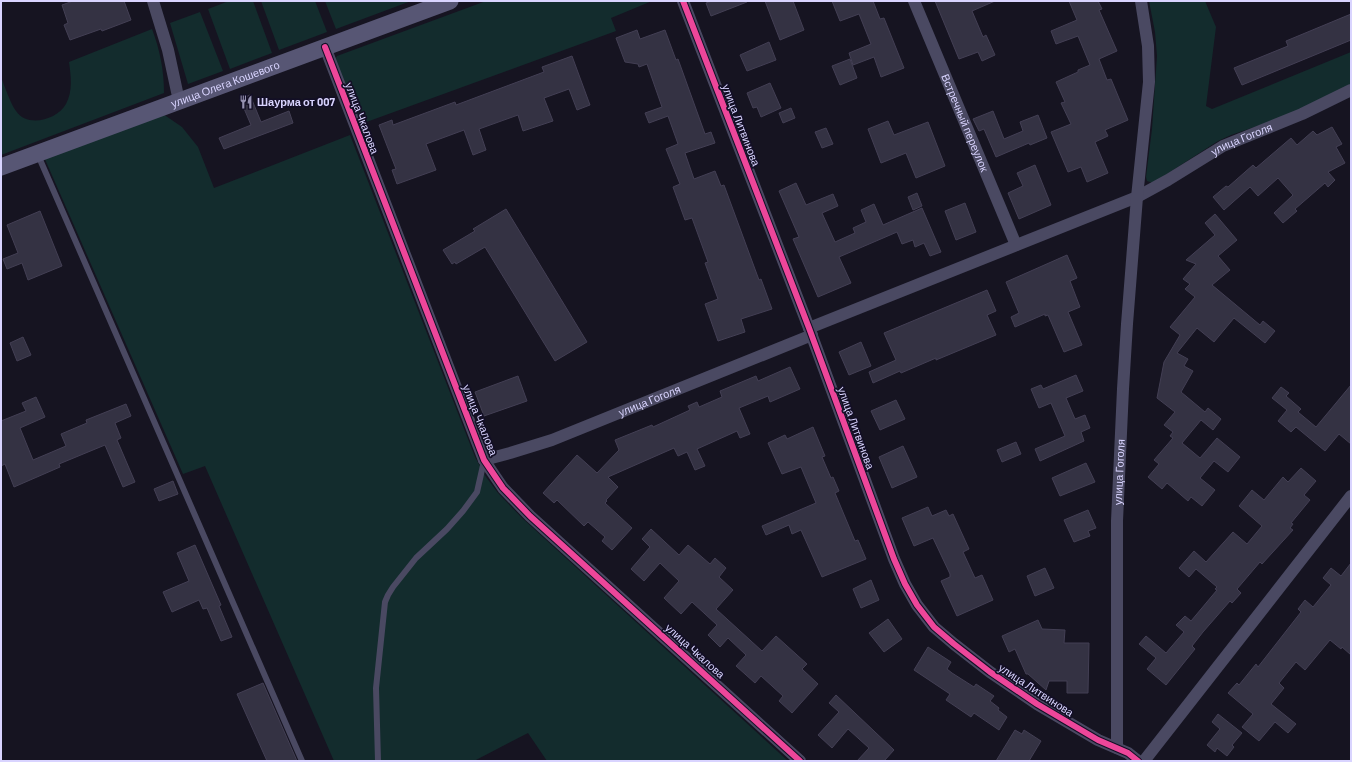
<svg xmlns="http://www.w3.org/2000/svg" width="1352" height="762" viewBox="0 0 1352 762" font-family="Barlow,sans-serif">
<style>
.green{fill:#132c2d}
.building{fill:#343243;stroke:#433f54}
.lines{fill:none;stroke-linecap:round;stroke-linejoin:round}
.lane{stroke:#4a4962;stroke-width:6}
.street{stroke:#4a4962;stroke-width:12}
.secondary{stroke:#575674;stroke-width:17}
.cycleway-casing{stroke:#130f26;stroke-width:8}
.cycleway{stroke:#ed469a;stroke-width:6}
.labels{text-anchor:middle;stroke-width:3.5;stroke-linejoin:round;paint-order:stroke}
.street-label{font-size:11px;fill:#d9d4ff;stroke:#130f26}
.poi-label{font-size:11px;font-weight:bold;fill:#d9d4ff;stroke:#130f26;text-anchor:start}
</style>
<rect width="100%" height="100%" fill="#161421"/>
<g class="green">
<path d="M229 1H253L272 53 230 69 208 9Z"/>
<path d="M261 1H315L327 32 279 50Z"/>
<path d="M325 1H411L336 29Z"/>
<path d="M486 1H652L611 18 616 31 361 124 335 60 337 56Z"/>
<path d="M1149 1H1205L1216 27 1206 106 1212 109 1351 52V85L1284 117 1231 135 1218 141 1153 183 1147 181 1146 177 1152 129 1157 56 1155 32Z"/>
<path d="M200 12 223 71 188 84 170 23Z"/>
<path d="M152 29C160 50 164 71 164 93L1 155V77C5 87 10 103 16 111 27 128 57 120 66 104 73 91 71 76 69 62Z"/>
<path d="M163 114 182 127 198 147 214 188 350 135 475 457 486 477 498 493 522 518 788 761H547L528 733 474 761H334L205 466 183 474 44 157Z"/>
</g>
<g class="building">
<path d="M73 1H124L131 20 102 31 101 29 70 40 64 25 68 23 62 5Z"/>
<path d="M712 1H747V2L711 16 706 3Z"/>
<path d="M765 1H793L804 30 780 40Z"/>
<path d="M832 1H873L880 19 884 18 904 68 881 77 874 57 853 65 849 53 871 44 859 14 840 21Z"/>
<path d="M935 1H995L972 11 983 37 986 35 995 55 982 61 978 52 959 59Z"/>
<path d="M1069 1H1098L1102 9 1099 10 1117 51 1099 59 1107 80 1111 79 1128 120 1105 130 1108 136 1095 142 1108 173 1087 182 1081 167 1068 172 1051 132 1071 124 1061 103 1065 102 1056 82 1078 72V70L1090 65 1078 36 1056 44 1051 31 1077 20Z"/>
<path d="M1351 14V40L1242 85 1234 68 1288 46 1286 41Z"/>
<path d="M637 30 640 39 665 30 676 60 678 59 705 134 711 132 715 143 685 153 694 179 715 171 721 186 724 185 759 280 761 279 772 309 741 319 745 332 718 341 705 304 718 299 705 263 708 262 692 218 685 220 673 187 680 184 666 149 678 144 668 116 649 123 645 113 662 107 647 64 639 67 638 64 625 62 616 38Z"/>
<path d="M769 42 776 60 747 71 740 55Z"/>
<path d="M572 56 590 105 577 110 569 89 544 98 553 121 523 131 518 115 479 129 486 150 473 155 464 130 426 144 436 170 397 184 392 170 396 169 379 125 392 120 393 125 455 102 456 105 544 72 542 67Z"/>
<path d="M850 59 857 78 840 85 832 66Z"/>
<path d="M770 83 781 108 761 117 757 107 753 108 747 93Z"/>
<path d="M250 95 261 122 289 111 293 123 224 149 219 138 251 125 240 99Z"/>
<path d="M791 108 795 118 783 123 779 113Z"/>
<path d="M993 111 1004 139 1023 131 1020 122 1038 115 1047 138 1030 145 1029 143 996 157 984 129 979 131 973 119Z"/>
<path d="M888 121 894 135 928 122 945 166 916 178 906 153 881 163 868 129Z"/>
<path d="M1332 127 1342 144 1336 147 1345 163 1328 172 1335 180 1328 187 1325 183 1295 209 1297 211 1283 223 1274 213 1293 195 1278 178 1258 196 1250 187 1224 210 1213 197 1226 186 1228 187 1253 165 1256 168 1291 138 1297 145 1313 131 1317 135Z"/>
<path d="M826 128 833 144 822 148 815 132Z"/>
<path d="M1035 165 1051 205 1019 219 1008 193 1023 186 1017 173Z"/>
<path d="M796 183 806 205 833 194 838 206 822 213 835 242 855 233 853 228 866 222 861 210 874 204 883 225 922 208 941 252 930 256 924 243 915 247 913 240 902 244 897 232 839 257 851 283 818 297 793 239 799 237 779 191Z"/>
<path d="M917 193 922 206 913 210 908 197Z"/>
<path d="M965 203 976 232 956 240 945 211Z"/>
<path d="M506 209 587 342 555 361 485 247 456 264 455 262 452 264 443 250 475 231 473 229Z"/>
<path d="M40 211 62 266 28 280 22 263 7 269 3 259 18 253 7 225Z"/>
<path d="M1215 214 1237 240 1218 256 1230 270 1212 285 1260 325 1263 321 1275 331 1265 343 1234 318 1214 342 1197 328 1177 353 1188 359 1184 366 1193 371 1181 392 1205 412 1208 408 1221 419 1213 430 1201 420 1182 443 1200 458 1217 438 1240 457 1228 472 1214 461 1200 478 1215 490 1202 506 1191 497 1188 501 1167 483 1162 489 1148 477 1159 464 1154 460 1173 438 1170 436 1173 432 1164 425 1175 412 1157 398 1164 362 1180 335 1170 327 1195 297 1185 289 1190 284 1183 279 1196 264 1186 260 1215 235 1205 223Z"/>
<path d="M1067 255 1077 278 1070 281 1080 307 1068 312 1082 345 1064 352 1048 315 1045 316V314L1015 327 1011 317 1019 313 1006 282Z"/>
<path d="M987 290 996 311 987 315 996 335 936 360V358L901 373 900 371 873 383 869 372 896 360 884 333Z"/>
<path d="M23 337 31 355 17 361 10 343Z"/>
<path d="M861 342 871 366 849 375 839 352Z"/>
<path d="M790 367 800 389 770 402 768 396 739 408 750 434 740 438 737 431 697 449 705 466 695 470 687 452 678 456 674 448 608 477 618 487 606 500 607 501 605 503 632 528 612 550 602 541 605 537 588 522 584 526 557 500 554 503 543 493 577 455 597 473 619 450 615 440 652 425 653 427 690 410 688 406 697 402 699 407 722 397 720 391 756 376 758 381Z"/>
<path d="M1076 375 1083 391 1066 398 1075 419 1085 415 1090 428 1081 432 1084 441 1040 461 1035 449 1065 436 1051 403 1039 408 1031 389 1041 385 1043 389Z"/>
<path d="M518 376 527 401 484 416 475 392Z"/>
<path d="M1351 385V444L1339 434 1325 451 1296 427 1291 432 1278 421 1287 410 1272 398 1281 387 1289 393 1286 396 1301 409 1298 412 1316 427Z"/>
<path d="M36 397 45 417 20 428 33 460 66 446 61 434 87 423 86 420 126 404 131 416 115 423 121 438 117 440 135 482 123 487 105 445 59 464 60 467 14 487 5 464 1 466V421L26 411 22 403Z"/>
<path d="M896 400 905 419 880 430 871 411Z"/>
<path d="M813 427 825 456 822 457 831 478 833 477 839 491 835 493 855 541 858 540 866 559 822 577 801 530 792 534 789 525 766 535 762 526 816 503 801 467 782 474 768 443 785 435 787 439Z"/>
<path d="M1016 442 1021 454 1002 462 997 450Z"/>
<path d="M903 446 917 477 892 488 879 457Z"/>
<path d="M1086 463 1095 482 1060 496 1052 478Z"/>
<path d="M1301 468 1316 481 1304 495 1310 500 1291 523 1293 524 1290 528 1293 530 1262 564 1260 562 1237 589 1241 593 1232 603 1230 601 1203 632 1192 646 1195 649 1166 685 1147 669 1156 658 1139 644 1146 636 1166 653 1184 632 1176 625 1185 616 1191 621 1217 590 1215 589 1217 587 1196 569 1189 577 1179 568 1194 551 1206 562 1233 532 1247 544 1262 526 1239 506 1252 490 1264 500 1283 477 1288 482Z"/>
<path d="M173 481 178 494 159 501 154 489Z"/>
<path d="M928 507 932 516 946 510 949 516 953 514 969 549 963 552 975 578 982 575 993 600 957 616 941 581 950 577V574L933 538 914 546 902 518Z"/>
<path d="M1088 510 1096 528 1088 531 1090 536 1074 542 1064 520Z"/>
<path d="M651 529 679 555 688 545 710 564 715 558 726 568 719 577 733 590 716 609 762 651 776 636 807 664 802 669 818 684 792 713 779 701 783 696 761 676 755 683 736 666 746 655 728 638 720 647 708 635 717 625 692 602 681 614 664 598 679 581 660 563 644 581 631 569 650 547 642 539Z"/>
<path d="M195 545 221 605 219 606 232 637 221 641 207 608 203 609 199 600 172 612 163 592 189 581 177 553Z"/>
<path d="M1351 563V655L1342 647 1341 649 1330 640 1305 670 1296 662 1279 683 1284 688 1271 704 1296 724 1288 733 1275 722 1259 741 1242 727 1253 714 1228 693 1237 683 1239 685 1256 664 1258 667 1301 612 1298 609 1305 600 1313 607 1331 585 1323 578 1331 568 1341 576Z"/>
<path d="M1045 568 1054 588 1035 596 1027 576Z"/>
<path d="M871 580 879 600 861 608 853 589Z"/>
<path d="M888 619 902 639 884 652 869 633Z"/>
<path d="M1038 620 1042 629 1065 630 1064 643H1089L1088 693H1067V681H1049L1046 690 1028 674H1026L1015 649 1009 652 1002 636Z"/>
<path d="M928 647 951 662 947 669 952 673 974 687 976 684 994 696 990 701 999 708 998 710 1007 717 999 730 974 713 971 717 946 700 950 694 914 670Z"/>
<path d="M263 683 297 761H267L237 694Z"/>
<path d="M836 695 894 750 884 761H857L869 748 848 729 832 748 818 735 839 712 829 703Z"/>
<path d="M1218 714 1242 733 1232 745 1234 747 1227 756 1217 748 1215 752 1207 745 1220 729 1212 722Z"/>
<path d="M1015 730 1022 734 1024 730 1041 741 1029 761H996Z"/>
</g>
<g class="lines">
<g class="lane">
<path d="M38 155 302 761"/>
<path d="M378 761 376 688 385 602 388 595 393 587 416 558 447 529 463 511 477 492 484 461"/>
</g>
<g class="street">
<path d="M153 1 168 50 179 101"/>
<path d="M683 1 809 328 894 559 905 584 917 605 934 627 954 644 990 672 1037 704 1098 740 1128 753 1138 761"/>
<path id="s1" d="M914 1 1016 245"/>
<path d="M325 47 484 460 503 488 530 516 800 761"/>
<path id="s2" d="M809 328 1137 197 1168 180 1223 146 1302 114 1351 90"/>
<path id="s3" d="M484 460 510 453 552 440 812 335"/>
<path id="s4" d="M1117 748V521L1123 389 1127 324 1137 197 1149 82 1148 46 1141 1"/>
<path d="M1144 761 1351 496"/>
</g>
<path class="secondary" id="s5" d="M1 167 450 1"/>
<g class="cycleway-casing">
<g id="cycleway">
<path d="M683 1 809 328 894 559 905 584 917 605 934 627 954 644 990 672 1037 704 1098 740 1128 753 1138 761"/>
<path d="M325 47 484 460 503 488 530 516 800 761"/>
</g>
</g>
<use href="#cycleway" class="cycleway"/>
</g>
<defs>
<g id="restaurant-bare" transform="scale(1.08)"><path d="M-5-6h1v4h1v-4h1v4h1v-4h1v5L-1.5 .5V6h-2V.5L-5-1ZM5-6V6H3V1.5H1.5Q1.5-4 5-6Z" fill="#9591b1" stroke="#130f26" stroke-width="2.5" paint-order="stroke"/></g>
</defs>
<g fill-rule="evenodd">
<use href="#restaurant-bare" x="246" y="102"/>
</g>
<g class="labels">
<g class="street-label">
<text dy="4" stroke="none"><textPath href="#s5" startOffset="239">улица Олега Кошевого</textPath></text>
<text transform="translate(362 118) rotate(69)" y="4">улица Чкалова</text>
<text dy="4" stroke="none"><textPath href="#s1" startOffset="132">Встречный переулок</textPath></text>
<text transform="translate(741 125) rotate(69)" y="4">улица Литвинова</text>
<text dy="4" stroke="none"><textPath href="#s2" startOffset="473">улица Гоголя</textPath></text>
<text dy="4" stroke="none"><textPath href="#s3" startOffset="176">улица Гоголя</textPath></text>
<text transform="translate(480 420) rotate(68)" y="4">улица Чкалова</text>
<text transform="translate(856 428) rotate(70)" y="4">улица Литвинова</text>
<text dy="4" stroke="none"><textPath href="#s4" startOffset="276">улица Гоголя</textPath></text>
<text transform="translate(695 651) rotate(42)" y="4">улица Чкалова</text>
<text transform="translate(1036 690) rotate(33)" y="4">улица Литвинова</text>
</g>
<g class="poi-label">
<text x="257" y="106">Шаурма от 007</text>
</g>
</g>
<rect width="1352" height="762" fill="none" stroke="#d9d4ff" stroke-width="4"/>
</svg>
